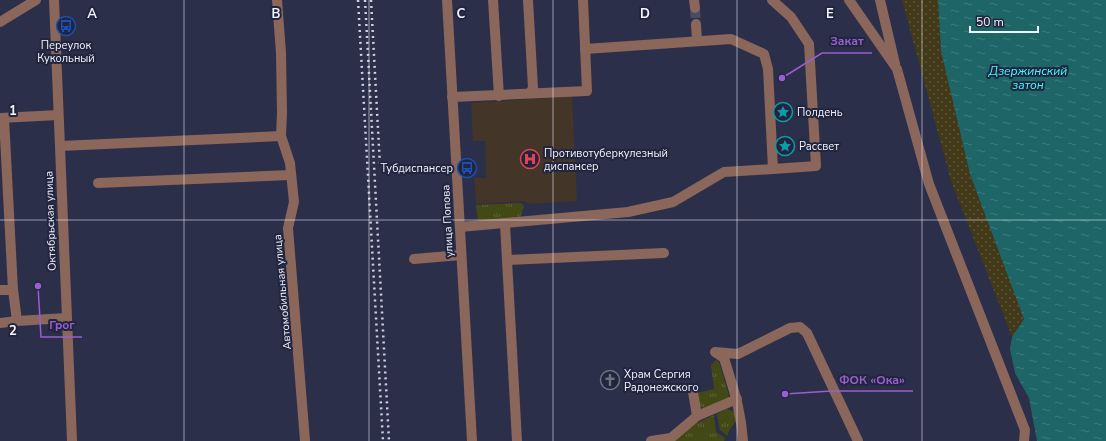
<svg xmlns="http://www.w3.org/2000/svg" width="1106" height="441" viewBox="0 0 1106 441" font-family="'Nunito Sans',sans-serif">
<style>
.medical{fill:#433628}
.grass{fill:url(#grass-tufts)}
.sand{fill:url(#sand-dots)}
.water{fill:url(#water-ripples)}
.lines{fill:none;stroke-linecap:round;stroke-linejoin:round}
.minor-tunnel{stroke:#494d64;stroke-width:10;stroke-dasharray:10 5;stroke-linecap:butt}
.minor{stroke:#8b665b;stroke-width:10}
.rail{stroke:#ced0de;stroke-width:2.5;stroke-dasharray:2 4;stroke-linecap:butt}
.grid{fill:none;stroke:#f2f4ff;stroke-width:1;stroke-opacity:0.55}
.labels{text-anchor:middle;stroke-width:4;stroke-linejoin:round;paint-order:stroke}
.poi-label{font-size:11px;fill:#f2f4ff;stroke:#21253e;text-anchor:start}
.street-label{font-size:11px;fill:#f2f4ff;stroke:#21253e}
.water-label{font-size:12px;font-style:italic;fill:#3bfdff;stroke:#21253e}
.grid-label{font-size:13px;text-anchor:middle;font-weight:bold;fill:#f2f4ff;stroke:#21253e;stroke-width:4;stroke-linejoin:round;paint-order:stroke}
.leader{fill:none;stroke:#995ecf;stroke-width:1.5}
.callout-dot{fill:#995ecf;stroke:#21253e;stroke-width:1.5}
.callout-label{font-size:12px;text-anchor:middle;font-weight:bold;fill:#995ecf;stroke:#21253e;stroke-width:4;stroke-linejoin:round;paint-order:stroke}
</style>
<defs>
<pattern id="grass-tufts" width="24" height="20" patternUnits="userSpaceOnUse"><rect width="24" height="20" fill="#424915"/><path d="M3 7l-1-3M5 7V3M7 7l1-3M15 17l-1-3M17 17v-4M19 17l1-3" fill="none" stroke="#5e6438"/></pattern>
<pattern id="sand-dots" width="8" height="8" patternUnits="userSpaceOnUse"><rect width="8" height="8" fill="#413918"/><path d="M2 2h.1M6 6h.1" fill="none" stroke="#5d563b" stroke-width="1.8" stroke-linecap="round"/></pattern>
<pattern id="water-ripples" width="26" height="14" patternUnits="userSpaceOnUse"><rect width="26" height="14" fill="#1d6566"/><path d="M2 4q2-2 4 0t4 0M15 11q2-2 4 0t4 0" fill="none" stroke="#3e7c7d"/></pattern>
</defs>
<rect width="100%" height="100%" fill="#2b2f49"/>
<path class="medical" d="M572 96 577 201 530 204 524 201 476 204 474 178H486L485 141H473L471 103Z"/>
<g class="grass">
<path d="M521 203 524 206 520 218 478 221 476 205Z"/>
<path d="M716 360 719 362 729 396 727 399 704 409 699 405 697 393 714 389 711 365Z"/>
<path d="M727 409 735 412 738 419 730 429 727 436 720 430 717 414Z"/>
<path d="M714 415 716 432 725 438 724 441H670L686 428Z"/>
</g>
<path class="sand" d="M902 0H938L941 51 1024 319 1012 337 951 181Z"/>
<path class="water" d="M938 0H1106V441H1037L1029 398 1015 373 1010 349 1012 337 1024 319 970 174 941 51Z"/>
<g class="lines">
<path class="minor-tunnel" d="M695 8 696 24"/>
<g class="minor">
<path d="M54 0 72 441"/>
<path d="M277 0 281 53 282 113 281 136 290 163 294 202 288 228 305 441"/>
<path d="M447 0 472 441"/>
<path d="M493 0 499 96"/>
<path d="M528 0 533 88 530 93"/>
<path d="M694 0 695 8"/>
<path d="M849 0 897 69 929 184 1025 430 1024 441"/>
<path d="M880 0 895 64"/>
<path d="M0 22 36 0"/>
<path d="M696 24 697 41"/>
<path d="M585 49 731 39 764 54 768 69 773 169 816 166 809 44 791 17 772 0"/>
<path d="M452 97 587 91 583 0"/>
<path d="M0 118 58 115"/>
<path d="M4 118 13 290"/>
<path d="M60 146 281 136"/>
<path d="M98 183 291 175"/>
<path d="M505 224 517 441"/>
<path d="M460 227 628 212 673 202 724 172 773 169"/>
<path d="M414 259 461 255"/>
<path d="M507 260 664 253"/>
<path d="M0 290H13L17 321"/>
<path d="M0 323 17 321 66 318"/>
<path d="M697 416 737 399"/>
<path d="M651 441 671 438 697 416 693 392"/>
<path d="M743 441C741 409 733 388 724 358L715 352 738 354 790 328 800 327 807 333 858 441"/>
</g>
<g class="rail">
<path d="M358 0 383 441"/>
<path d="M365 0 389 441"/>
<path d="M371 0 380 166"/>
</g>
</g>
<path class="grid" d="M184 0V441M369 0V441M553 0V441M737 0V441M922 0V441M0 220H1106"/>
<defs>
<g id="bus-ring" transform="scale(1)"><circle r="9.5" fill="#21253e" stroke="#1a4fb4" stroke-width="1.5"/><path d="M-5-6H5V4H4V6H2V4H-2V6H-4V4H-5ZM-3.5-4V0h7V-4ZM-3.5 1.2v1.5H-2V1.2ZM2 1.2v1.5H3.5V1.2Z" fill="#1a4fb4"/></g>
<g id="sight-ring" transform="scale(1)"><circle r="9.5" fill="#21253e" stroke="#0f9aa8" stroke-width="1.5"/><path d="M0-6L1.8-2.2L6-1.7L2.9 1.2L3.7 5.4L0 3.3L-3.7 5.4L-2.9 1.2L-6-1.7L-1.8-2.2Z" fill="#0f9aa8"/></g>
<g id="hospital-ring" transform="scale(1)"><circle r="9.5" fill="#21253e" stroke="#e0444e" stroke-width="1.5"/><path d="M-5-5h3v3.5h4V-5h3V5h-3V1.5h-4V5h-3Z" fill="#e0444e"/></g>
<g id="church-ring" transform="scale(1)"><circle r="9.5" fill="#21253e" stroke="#6b7280" stroke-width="1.5"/><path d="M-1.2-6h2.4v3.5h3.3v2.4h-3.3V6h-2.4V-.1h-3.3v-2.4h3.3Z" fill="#6b7280"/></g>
</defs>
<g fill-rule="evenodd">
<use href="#bus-ring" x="66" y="26"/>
<use href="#sight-ring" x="783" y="112"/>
<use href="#sight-ring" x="785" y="146"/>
<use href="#hospital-ring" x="530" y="159"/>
<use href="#bus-ring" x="467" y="168"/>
<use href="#church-ring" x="610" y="380"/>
</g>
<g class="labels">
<g class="poi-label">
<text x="66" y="49" text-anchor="middle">Переулок<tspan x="66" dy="13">Кукольный</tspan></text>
<text x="797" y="116">Полдень</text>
<text x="799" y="150">Рассвет</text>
<text x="544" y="157">Противотуберкулезный<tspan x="544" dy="13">диспансер</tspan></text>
<text x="453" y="172" text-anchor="end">Тубдиспансер</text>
<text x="624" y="378">Храм Сергия<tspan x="624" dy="13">Радонежского</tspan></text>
</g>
<g class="street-label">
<text transform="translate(50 221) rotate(-92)" y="4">Октябрьская улица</text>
<text transform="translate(447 221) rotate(-93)" y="4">улица Попова</text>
<text transform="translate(282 292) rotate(-95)" y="4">Автомобильная улица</text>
</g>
<g class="water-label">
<text x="1028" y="75">Дзержинский<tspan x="1028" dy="14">затон</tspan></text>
</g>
</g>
<g class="grid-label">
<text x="92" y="18">A</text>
<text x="276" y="18">B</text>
<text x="461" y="18">C</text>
<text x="645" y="18">D</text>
<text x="830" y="18">E</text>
<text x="13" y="115">1</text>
<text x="13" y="335">2</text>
</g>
<path class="leader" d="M782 78L822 53H872M38 286L41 337H82M785 394L831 391H913"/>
<g class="callout-dot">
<circle cx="782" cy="78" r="4"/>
<circle cx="38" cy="286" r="4"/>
<circle cx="785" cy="394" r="4"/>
</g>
<g class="callout-label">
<text x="847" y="45">Закат</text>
<text x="62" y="329">Грог</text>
<text x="872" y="384">ФОК «Ока»</text>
</g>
<path d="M970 26v6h68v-6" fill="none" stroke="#f2f4ff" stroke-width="2"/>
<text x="976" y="26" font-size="12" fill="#f2f4ff" stroke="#21253e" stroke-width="3" paint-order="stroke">50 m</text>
</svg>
